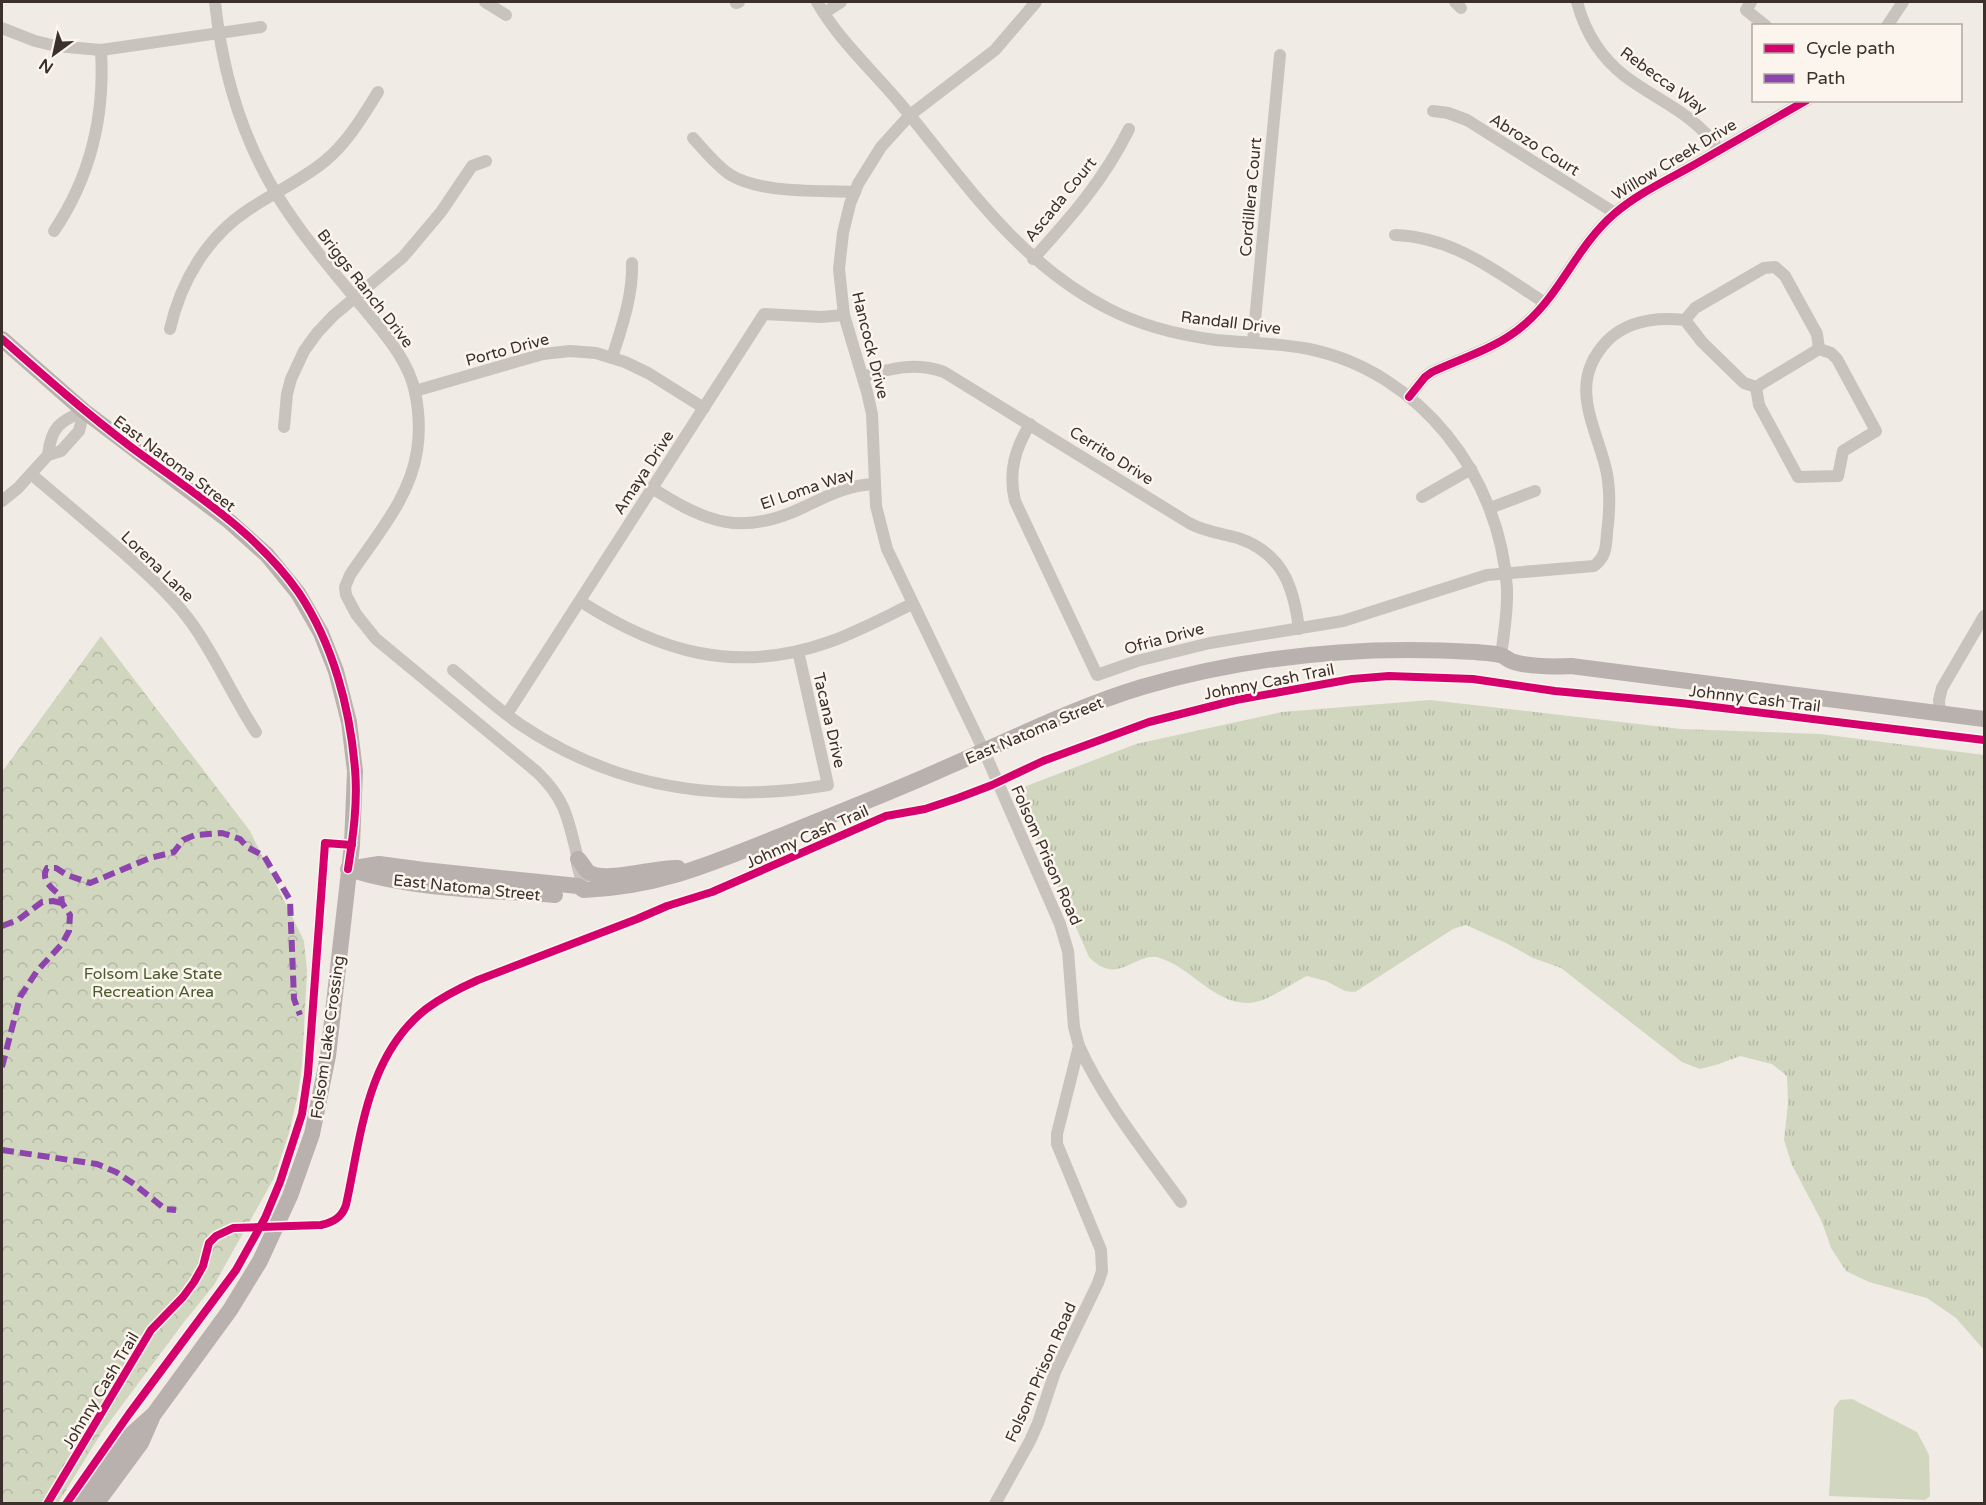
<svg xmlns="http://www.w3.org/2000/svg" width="1986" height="1505" viewBox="0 0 1986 1505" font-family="'Varela Round',sans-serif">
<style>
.grass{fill:url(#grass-tufts)}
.forest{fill:url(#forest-crowns)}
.pitch{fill:#d1d6bf}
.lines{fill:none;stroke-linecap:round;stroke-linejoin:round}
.minor{stroke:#c9c3be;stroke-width:12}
.major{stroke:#b8b1ad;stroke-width:16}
.quiet{stroke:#8e44ad;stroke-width:6;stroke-dasharray:12 6;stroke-linecap:butt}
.cycleway-casing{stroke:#fbf5ee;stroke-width:11}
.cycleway{stroke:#d6006c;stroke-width:8}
.labels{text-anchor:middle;stroke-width:5;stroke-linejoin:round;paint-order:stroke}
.street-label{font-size:16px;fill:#3b302b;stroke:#fbf5ee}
.park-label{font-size:16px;fill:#4a5a2e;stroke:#fbf5ee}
</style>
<defs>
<pattern id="grass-tufts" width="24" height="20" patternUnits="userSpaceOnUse" patternTransform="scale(1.5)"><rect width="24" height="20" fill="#d1d6bf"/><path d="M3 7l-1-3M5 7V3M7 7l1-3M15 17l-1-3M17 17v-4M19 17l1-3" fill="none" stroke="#b4b8a4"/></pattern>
<pattern id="forest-crowns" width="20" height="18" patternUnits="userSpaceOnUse" patternTransform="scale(1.5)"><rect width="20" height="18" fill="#d1d6bf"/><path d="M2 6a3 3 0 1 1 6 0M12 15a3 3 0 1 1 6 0" fill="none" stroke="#b4b8a4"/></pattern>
</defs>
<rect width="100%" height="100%" fill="#f0ebe5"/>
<path class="grass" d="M1430 700 1681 729 1820 734 1984 755V1350L1956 1318 1927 1298 1869 1282 1846 1271 1831 1248 1822 1222 1792 1165 1784 1140 1788 1103 1787 1076 1772 1064 1740 1056 1719 1064 1700 1069 1682 1062 1561 968 1533 958 1506 943 1466 925 1453 929 1355 992 1345 991 1326 981 1307 976C1290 984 1268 1002 1249 1003 1214 1004 1192 968 1160 958 1136 950 1119 988 1089 957L1016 790 1136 744 1282 712Z"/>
<path class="forest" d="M101 636 250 831 304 941 307 971 302 1065 298 1094 289 1133 274 1178 214 1285 184 1322 102 1432 58 1503H2V772Z"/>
<path class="pitch" d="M1852 1399 1917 1432 1929 1455 1930 1496 1925 1500 1829 1496 1834 1408 1840 1400Z"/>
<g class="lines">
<g class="minor">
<path d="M215 2C222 70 241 136 277 195 301 234 331 269 360 304 381 330 408 358 415 392 419 411 420 432 417 451 410 498 376 536 350 575L345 587 346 595 356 614 376 639 537 772C567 801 568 820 578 859L577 864 584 890"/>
<path d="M485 2 506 15"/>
<path d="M817 2C838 39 871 69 899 102 963 179 1016 261 1107 308 1141 326 1179 335 1216 340 1247 343 1279 343 1309 349 1421 372 1500 477 1507 588 1508 610 1504 634 1501 655"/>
<path d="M1455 2 1461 8"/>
<path d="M1577 2C1585 32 1601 58 1626 77 1660 102 1695 114 1719 150"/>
<path d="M1751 2 1746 10 1766 26"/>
<path d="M736 3 739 2"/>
<path d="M824 13 841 2"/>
<path d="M1887 26 1903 2"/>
<path d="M2 28 35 41 56 46 101 50 261 27"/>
<path d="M1433 111 1448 113 1467 120 1615 213"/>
<path d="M693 138C704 150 715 164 729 174 760 194 818 190 855 192"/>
<path d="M54 231C91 176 105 115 101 50"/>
<path d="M1395 235C1454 237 1497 272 1545 303"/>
<path d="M1033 259C1071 217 1104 180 1129 129"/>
<path d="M1685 320 1695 308 1764 268 1775 267 1785 276 1817 334 1819 349"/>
<path d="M170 329C181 281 207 237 248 210 273 193 302 180 325 161 348 142 363 116 378 92"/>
<path d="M1253 342 1280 55"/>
<path d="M612 358C622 326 633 296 632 263"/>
<path d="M863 377C891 368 915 362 944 372L1189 523C1205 532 1221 533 1238 538 1283 553 1294 588 1299 629"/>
<path d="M415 391 543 354 570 351 596 353 625 362 648 373 704 408"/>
<path d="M1409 397 1425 377 1432 372C1464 357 1498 348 1525 324 1561 293 1577 246 1614 214 1637 194 1665 181 1692 166 1730 144 1769 122 1807 100"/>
<path d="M1030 424C1015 449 1008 472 1015 501L1097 675 1137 661 1210 643 1343 621 1487 575 1594 566C1606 557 1606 547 1607 533 1610 510 1611 487 1605 465 1593 420 1568 381 1608 340 1629 320 1658 317 1685 320L1702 342 1744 383 1756 387 1819 349 1831 353 1837 359 1876 431 1843 451 1838 476 1798 477 1759 405 1756 387"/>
<path d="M284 427 287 394 291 379 304 351 317 333 333 316 403 257 441 212 472 166 486 161"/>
<path d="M48 455C51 427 60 421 84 411"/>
<path d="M31 474C63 501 95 528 126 555 150 577 174 598 193 625 217 659 233 697 256 732"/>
<path d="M652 488C707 523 742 537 804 507 827 496 848 485 874 484"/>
<path d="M1422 497 1471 469"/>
<path d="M2 501 18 488 48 455 61 451 79 431 84 411"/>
<path d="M1490 508 1535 491"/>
<path d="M580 601C659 652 736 675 829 642 857 632 885 617 912 604"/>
<path d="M453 670C476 689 497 709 521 725 615 788 717 804 828 785L798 651"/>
<path d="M1940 713 1939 700 1942 688 1984 616"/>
<path d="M507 714 764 314 821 317 844 315"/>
<path d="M1079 1046C1105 1103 1145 1152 1181 1202"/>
<path d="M995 1504 1030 1441 1038 1423 1055 1372 1098 1283 1102 1271 1101 1250 1057 1144V1134L1079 1046 1074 1027 1068 951 1060 924 984 751 887 549 876 506 872 414 867 392 844 315 839 269 843 233 850 204 858 184 881 147 910 115 995 50 1036 2"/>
</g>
<g class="major">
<path d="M2 339 84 411 229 521 267 555 298 593 321 633 336 671 349 722 355 771 352 845 328 1056 312 1134 290 1196 260 1261 230 1310 154 1414 126 1439 80 1504"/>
<path d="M578 859C582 863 584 867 587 871 602 885 657 866 678 868"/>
<path d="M348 869 379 864 424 870 578 886 584 890C659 887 710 864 778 837 834 814 890 793 945 768 1010 740 1073 708 1142 687 1249 656 1363 645 1475 652 1483 653 1493 653 1500 655 1505 656 1509 661 1514 662 1532 667 1553 667 1571 666L1984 719"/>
<path d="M352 870C417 890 488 890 555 895"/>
<path d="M96 1504 141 1443 152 1418"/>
</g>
<g class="quiet">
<path d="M2 926 18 920 42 902 53 901 62 903"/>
<path d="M2 1067 20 997 37 971 62 944 69 931 70 915 62 903 61 896C52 889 40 879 47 868H56L67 875 90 883 150 858 174 852 183 840 195 835 222 833 240 839 247 847 264 856 290 900 294 999 300 1015"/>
<path d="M2 1150 97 1164 116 1172 134 1184 165 1209 176 1210"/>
</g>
<g class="cycleway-casing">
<g id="cycleway">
<path d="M2 339C44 376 86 413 131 447 189 490 257 532 299 593 333 644 350 708 355 769 358 802 353 837 348 869"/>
<path d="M1409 397 1425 377 1432 372C1464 357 1498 348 1525 324 1561 293 1577 246 1614 214 1637 194 1665 181 1692 166 1730 144 1769 122 1807 100"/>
<path d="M47 1504 151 1330 183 1297 194 1282 203 1266 209 1243 216 1236 233 1228 321 1225C334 1222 342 1217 346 1205 361 1137 366 1056 426 1009 442 997 460 988 478 980L637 919 667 906 712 892 886 816 925 809 958 798 992 785 1043 761 1149 722 1236 700 1352 679 1389 676 1473 679 1555 691 1681 703 1984 740"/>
<path d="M66 1504 129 1414 236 1270 265 1218 280 1182 302 1114 308 1074 325 843 352 845"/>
</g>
</g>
<use href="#cycleway" class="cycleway"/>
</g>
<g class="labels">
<g class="street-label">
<text transform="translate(1664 80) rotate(36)" y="6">Rebecca Way</text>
<text transform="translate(1535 144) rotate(32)" y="6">Abrozo Court</text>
<text transform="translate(1674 159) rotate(-31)" y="6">Willow Creek Drive</text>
<text transform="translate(1250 197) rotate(-85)" y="6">Cordillera Court</text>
<text transform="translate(1060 199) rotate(-51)" y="6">Ascada Court</text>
<text transform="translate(366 288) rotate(52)" y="6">Briggs Ranch Drive</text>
<text transform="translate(1231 322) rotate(7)" y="6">Randall Drive</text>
<text transform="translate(871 345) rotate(76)" y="6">Hancock Drive</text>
<text transform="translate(507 349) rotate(-15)" y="6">Porto Drive</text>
<text transform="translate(1112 455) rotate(32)" y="6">Cerrito Drive</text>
<text transform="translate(175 463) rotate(37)" y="6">East Natoma Street</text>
<text transform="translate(643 472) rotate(-57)" y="6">Amaya Drive</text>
<text transform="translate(807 488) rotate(-19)" y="6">El Loma Way</text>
<text transform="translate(158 566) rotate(44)" y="6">Lorena Lane</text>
<text transform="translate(1164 638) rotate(-15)" y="6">Ofria Drive</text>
<text transform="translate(1269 681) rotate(-11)" y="6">Johnny Cash Trail</text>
<text transform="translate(1755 698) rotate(7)" y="6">Johnny Cash Trail</text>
<text transform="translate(830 720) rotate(77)" y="6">Tacana Drive</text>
<text transform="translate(1034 730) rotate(-23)" y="6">East Natoma Street</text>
<text transform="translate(807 836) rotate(-24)" y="6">Johnny Cash Trail</text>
<text transform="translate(1047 855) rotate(66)" y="6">Folsom Prison Road</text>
<text transform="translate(467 887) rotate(6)" y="6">East Natoma Street</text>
<text transform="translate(327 1037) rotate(-82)" y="6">Folsom Lake Crossing</text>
<text transform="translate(1040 1372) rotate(-66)" y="6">Folsom Prison Road</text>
<text transform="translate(100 1390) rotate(-59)" y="6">Johnny Cash Trail</text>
</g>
<g class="park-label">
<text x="153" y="979">Folsom Lake State<tspan x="153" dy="18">Recreation Area</tspan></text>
</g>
</g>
<rect width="1986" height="1505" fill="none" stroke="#3b302b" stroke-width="6"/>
<rect x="1752" y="24" width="210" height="78" fill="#fbf5ee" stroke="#aea6a0" stroke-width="1.5"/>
<rect x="1764" y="44" width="30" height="9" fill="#d6006c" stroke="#aea6a0" stroke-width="1.5"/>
<text x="1806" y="54" font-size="18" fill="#3b302b">Cycle path</text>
<rect x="1764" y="74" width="30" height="9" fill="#8e44ad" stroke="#aea6a0" stroke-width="1.5"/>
<text x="1806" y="84" font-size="18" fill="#3b302b">Path</text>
<g transform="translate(54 54) rotate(213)" stroke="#fbf5ee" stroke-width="4.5" paint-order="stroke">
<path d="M0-4.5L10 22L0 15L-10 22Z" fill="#3b302b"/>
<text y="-9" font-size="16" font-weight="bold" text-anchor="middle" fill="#3b302b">N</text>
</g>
</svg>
